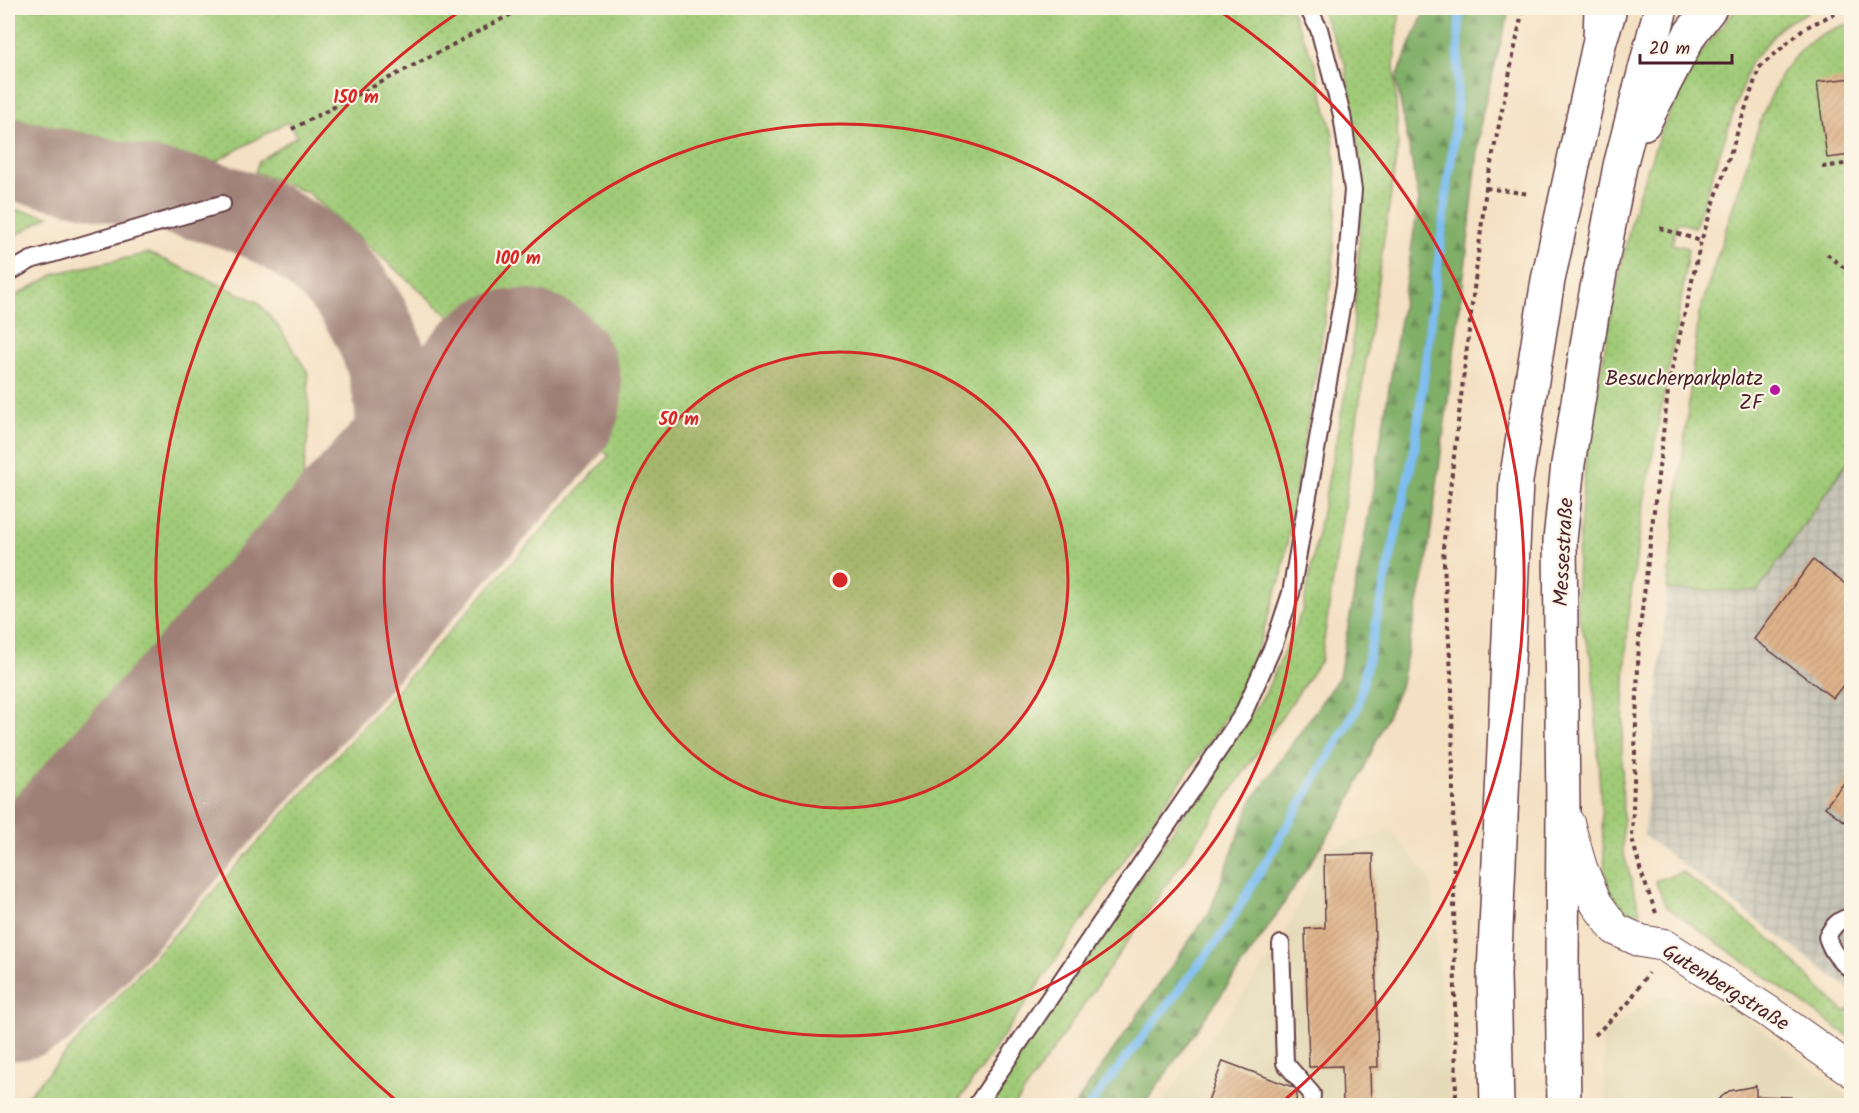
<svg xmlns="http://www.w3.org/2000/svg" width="1859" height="1113" viewBox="0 0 1859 1113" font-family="Kalam,sans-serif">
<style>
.built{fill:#e5dbba}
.industrial{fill:url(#industrial-grid)}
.grass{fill:url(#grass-dots);stroke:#757551;stroke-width:1.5}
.forest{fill:url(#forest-firs);stroke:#65674a;stroke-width:1.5}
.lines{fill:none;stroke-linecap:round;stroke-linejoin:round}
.stream{stroke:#7ebdf2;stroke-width:9}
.taxiway{stroke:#9f8077;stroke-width:82}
.runway{stroke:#9f8077;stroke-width:206}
.building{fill:url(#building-hatch)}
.lane-casing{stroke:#643c42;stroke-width:20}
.street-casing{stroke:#643c42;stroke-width:34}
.secondary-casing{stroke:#643c42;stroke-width:36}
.primary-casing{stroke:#643c42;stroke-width:36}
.path{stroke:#643c42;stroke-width:4;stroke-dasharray:4.5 4.5;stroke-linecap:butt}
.lane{stroke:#fff;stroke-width:16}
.street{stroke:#fff;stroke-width:32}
.secondary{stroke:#fff;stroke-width:33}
.primary{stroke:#fff;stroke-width:33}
.ring{fill:none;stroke:#d62828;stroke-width:3}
.poi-dot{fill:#b5179e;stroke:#fcf5e5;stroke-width:2}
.labels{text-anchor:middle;stroke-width:4.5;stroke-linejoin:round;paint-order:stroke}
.poi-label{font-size:21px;fill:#4a1f2b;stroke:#fcf5e5;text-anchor:end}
.street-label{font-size:21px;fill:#4a1f2b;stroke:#fcf5e5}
.centre{fill:#d62828;stroke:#fcf5e5;stroke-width:3}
.ring-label{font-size:18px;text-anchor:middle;font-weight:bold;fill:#d62828;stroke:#fcf5e5;stroke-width:4.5;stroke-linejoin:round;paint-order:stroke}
</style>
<defs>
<pattern id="industrial-grid" width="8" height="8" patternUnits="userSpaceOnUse" patternTransform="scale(1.5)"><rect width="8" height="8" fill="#c7c5b8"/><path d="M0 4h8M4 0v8" fill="none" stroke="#aca99e"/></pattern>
<pattern id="grass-dots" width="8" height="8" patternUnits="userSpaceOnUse" patternTransform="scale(1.5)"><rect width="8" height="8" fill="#a0cb77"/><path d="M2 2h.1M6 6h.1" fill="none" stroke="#8bae67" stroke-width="1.8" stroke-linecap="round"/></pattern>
<pattern id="forest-firs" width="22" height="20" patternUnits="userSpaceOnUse" patternTransform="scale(1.5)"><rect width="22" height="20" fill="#80af68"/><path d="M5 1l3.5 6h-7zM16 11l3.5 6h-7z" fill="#6b8e56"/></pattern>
<pattern id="building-hatch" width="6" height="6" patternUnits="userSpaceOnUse" patternTransform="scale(1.5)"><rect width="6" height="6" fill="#deb48b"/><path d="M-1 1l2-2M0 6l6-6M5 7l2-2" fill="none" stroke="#c09a78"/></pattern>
</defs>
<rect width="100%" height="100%" fill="#fcf5e5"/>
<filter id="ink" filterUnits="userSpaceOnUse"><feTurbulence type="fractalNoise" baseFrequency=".0167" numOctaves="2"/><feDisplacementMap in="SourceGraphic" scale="12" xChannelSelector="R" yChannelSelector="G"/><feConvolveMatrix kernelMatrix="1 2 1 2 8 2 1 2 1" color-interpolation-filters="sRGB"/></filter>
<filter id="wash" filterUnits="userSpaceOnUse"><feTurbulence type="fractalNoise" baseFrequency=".008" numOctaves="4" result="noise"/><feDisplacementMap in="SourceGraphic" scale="24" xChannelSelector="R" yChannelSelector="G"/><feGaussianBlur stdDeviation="1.35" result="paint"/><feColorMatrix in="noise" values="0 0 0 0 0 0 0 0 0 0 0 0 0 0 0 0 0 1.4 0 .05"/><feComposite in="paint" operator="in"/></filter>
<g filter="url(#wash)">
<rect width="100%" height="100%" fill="#f4e0c3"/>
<g class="built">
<path d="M1392 831 1431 880 1452 1105 1159 1106 1281 944 1322 850Z"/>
<path d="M1659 995 1730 1005 1851 1099V1105H1606L1602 1035Z"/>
</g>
<path class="industrial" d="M1851 457V990L1644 836 1667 590 1758 591Z"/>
<g class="grass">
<path d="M8 8H1290L1315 64 1333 135 1337 196 1332 276 1282 574 1248 678 1220 727 1137 841 956 1105H19L609 456 308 193 255 172 259 161 297 136 287 122 215 162 8 117Z"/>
<path d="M1320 8H1400L1394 64 1398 146 1321 660 1015 1105 986 1106 1265 694 1303 609 1351 364 1363 181 1345 63Z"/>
<path d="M1737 8H1815L1783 25 1750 63 1695 227 1677 222 1672 244 1688 248 1682 296 1644 503 1628 616 1622 747 1623 851 1640 912H1620L1611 898 1605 872 1592 658 1581 626 1576 604 1578 555 1586 456 1613 303 1635 205 1661 131 1701 52Z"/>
<path d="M1843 25H1851V457L1758 591 1667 590 1699 314 1762 116 1782 73 1800 50 1820 35Z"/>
<path d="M8 208 48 216H49L8 240Z"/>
<path d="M149 253 258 302 281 330 308 373 309 428 302 486 8 812V300L57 273Z"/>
<path d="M1682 872 1778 945 1809 978 1845 1012 1851 1007V1038L1666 906 1655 881Z"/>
</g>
<path class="forest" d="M1426 8H1510L1482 114 1466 260 1427 561 1400 687 1348 805 1263 935 1144 1105H1075L1210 911 1251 802 1339 677 1371 501 1419 200 1396 79Z"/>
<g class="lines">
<path class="stream" d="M1089 1106 1224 932 1357 709 1415 447 1456 120 1460 8"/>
<path class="taxiway" d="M8 159C53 168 99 178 145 188 190 197 235 205 275 227 377 282 419 398 386 507 376 541 354 570 334 597"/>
<path class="runway" d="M8 958 519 392"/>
</g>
<g id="blocks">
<g class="building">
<path d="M1852 78V155L1827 158 1817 82Z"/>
<path d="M1813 560 1852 589V674L1833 698 1754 639Z"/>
<path d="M1852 773V827L1825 807Z"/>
<path d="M1373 854 1378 1067H1370L1371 1106H1343L1342 1066 1309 1067 1305 929 1325 928 1324 855Z"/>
<path d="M1223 1061 1298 1089 1295 1106H1206Z"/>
<path d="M1756 1086V1096L1791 1097 1792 1106H1710L1729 1091Z"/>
</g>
</g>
</g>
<g filter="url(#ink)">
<use href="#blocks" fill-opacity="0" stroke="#643c42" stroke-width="1.5"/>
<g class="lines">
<g class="lane-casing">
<g id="lane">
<path d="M8 273 31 260 222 204"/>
<path d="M1852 917C1839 918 1833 926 1827 937 1832 952 1839 961 1852 970"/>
<path d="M1281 944 1285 1063 1312 1094 1311 1106"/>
<path d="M976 1106 1243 714 1274 644 1291 593 1345 285 1353 190 1342 115 1319 29 1308 8"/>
</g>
</g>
<g class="street-casing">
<path id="street" d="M1568 823 1581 868 1596 903 1615 929 1641 941 1664 945 1766 1010 1852 1071"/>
</g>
<g class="secondary-casing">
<g id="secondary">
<path d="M1644 123 1690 34 1710 8"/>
<path d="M1497 1106 1494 974 1516 481 1548 280 1600 40 1609 13"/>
<path d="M1564 1106 1562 971 1563 808 1560 540 1568 464 1592 315 1620 166 1661 8"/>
</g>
</g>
<g class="primary-casing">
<path id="primary" d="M1600 40 1601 8"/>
</g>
<g class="path">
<path d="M292 129 523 8"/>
<path d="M1822 167 1852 163"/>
<path d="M1486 188 1530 194"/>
<path d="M1660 228 1701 241"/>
<path d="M1827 254 1852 274"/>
<path d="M1656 913 1641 872 1632 838 1639 637 1669 383 1701 241 1759 68 1803 29 1846 8"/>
<path d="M1595 1035 1629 1002 1648 973"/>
<path d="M1456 1106 1452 689 1443 548 1486 188 1523 8"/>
</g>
<use href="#lane" class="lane"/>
<use href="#street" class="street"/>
<use href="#secondary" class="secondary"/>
<use href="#primary" class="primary"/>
</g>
</g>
<circle cx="840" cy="580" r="228" fill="#d62828" fill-opacity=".12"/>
<g class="ring">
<circle cx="840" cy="580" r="228"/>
<circle cx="840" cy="580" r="456"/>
<path d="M400 1104A684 684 0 0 1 462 10M1218 10A684 684 0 0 1 1280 1104"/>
</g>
<circle class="poi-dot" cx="1775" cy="390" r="6"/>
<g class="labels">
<g class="poi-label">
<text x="1763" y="385">Besucherparkplatz<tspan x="1763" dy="24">ZF</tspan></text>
</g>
<g class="street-label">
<text transform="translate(1563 552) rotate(-87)" y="7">Messestraße</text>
<text transform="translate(1726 987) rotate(32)" y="7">Gutenbergstraße</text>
</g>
</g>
<circle cx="840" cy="580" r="9" class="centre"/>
<g class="ring-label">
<text x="356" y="103">150 m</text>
<text x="518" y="264">100 m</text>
<text x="679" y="425">50 m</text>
</g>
<rect width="1859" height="1113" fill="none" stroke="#fcf5e5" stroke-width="30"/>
<path d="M1640 54v9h92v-9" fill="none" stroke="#4a1f2b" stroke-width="3"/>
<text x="1649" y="54" font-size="18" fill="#4a1f2b" stroke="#fcf5e5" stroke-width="4.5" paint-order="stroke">20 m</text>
</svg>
